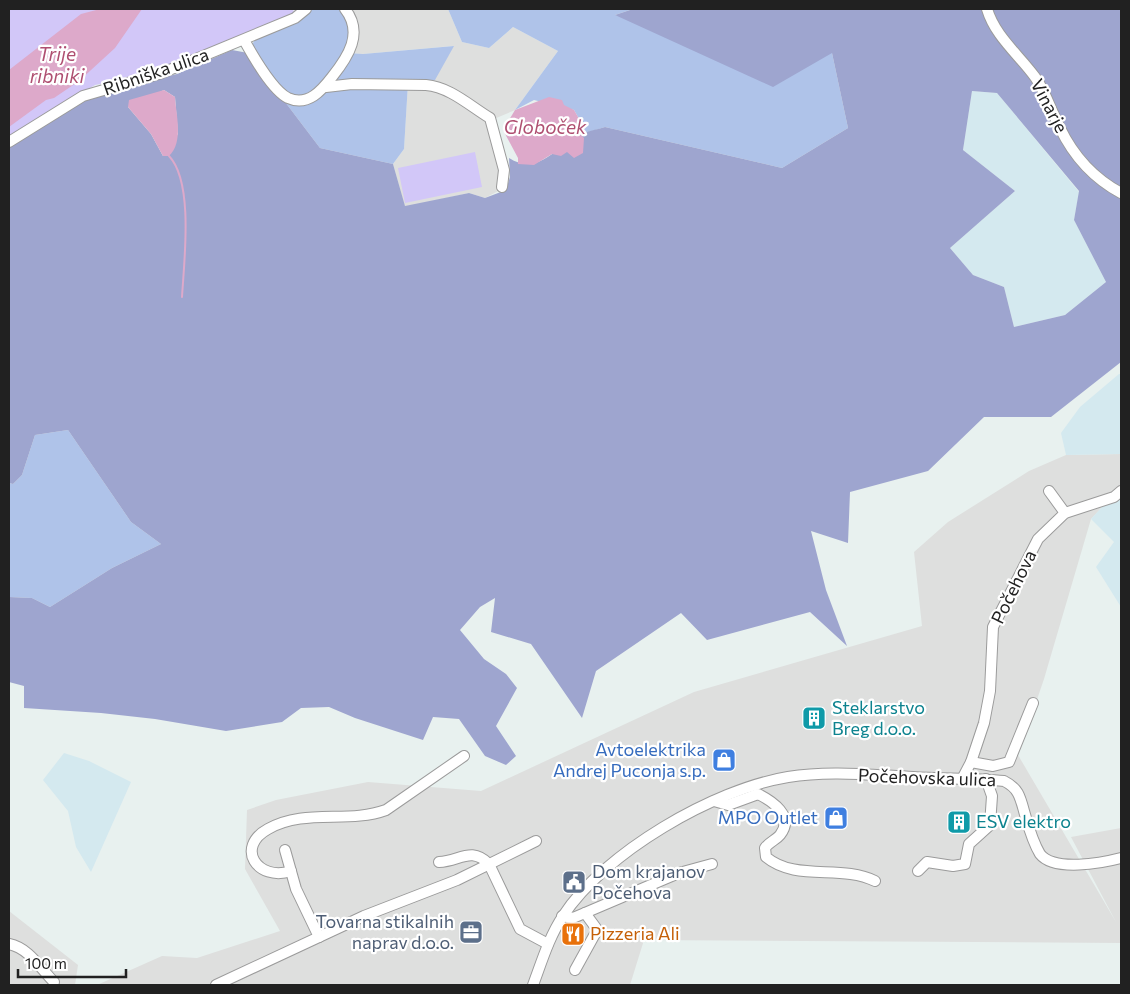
<svg xmlns="http://www.w3.org/2000/svg" width="1130" height="994" viewBox="0 0 1130 994" font-family="Commissioner,sans-serif">
<style>
.residential{fill:#dedfde}
.farmland{fill:#d4e9ef}
.grass{fill:#afc3e9}
.forest{fill:#9ea5cf;fill-rule:evenodd}
.park{fill:#d2c7f8}
.water{fill:#dda9ca}
.lines{fill:none;stroke-linecap:round;stroke-linejoin:round}
.stream{stroke:#dda9ca;stroke-width:2}
.minor-casing{stroke:#9b9b9b;stroke-width:12}
.minor{stroke:#fff;stroke-width:10}
.labels{text-anchor:middle;stroke-width:4.5;stroke-linejoin:round;paint-order:stroke}
.street-label{font-size:18px;fill:#212121;stroke:#fff}
.culture-label{font-size:18px;fill:#0d838f;stroke:#fff;text-anchor:start}
.shop-label{font-size:18px;fill:#366cbe;stroke:#fff;text-anchor:end}
.service-label{font-size:18px;fill:#4e5e75;stroke:#fff;text-anchor:start}
.food-label{font-size:18px;fill:#c56008;stroke:#fff;text-anchor:start}
.water-label{font-size:19px;font-style:italic;fill:#af4f71;stroke:#fff}
</style>
<rect width="100%" height="100%" fill="#e8f1ef"/>
<g class="residential">
<path d="M340 9H448L462 42 489 48 513 27 558 51 515 110 494 119 504 188 485 198 469 193 405 207 393 164 404 149 408 83 453 46 363 54 348 53 342 10Z"/>
<path d="M1121 454V501L1117 498 1102 507 1091 519 1044 679 1018 755 1116 922 1071 837 1121 828V943L644 940 630 985H97L162 956 197 958 280 931 245 869 247 810 276 800 368 782 481 791 694 692 922 626 914 552 948 522 1029 471 1066 455Z"/>
<path d="M9 911 78 965 75 985H9Z"/>
</g>
<g class="farmland">
<path d="M972 91 997 93 1079 192 1074 220 1106 282 1065 315 1014 327 1004 287 973 275 950 248 1015 191 963 150Z"/>
<path d="M1119 374H1121V454L1066 455 1061 433 1080 407Z"/>
<path d="M1117 497 1121 501V607L1096 567 1114 542 1091 519 1102 507Z"/>
<path d="M64 753 89 761 131 782 91 872 76 847 68 811 43 780Z"/>
</g>
<g class="grass">
<path d="M312 9 342 10 351 30 348 53 363 54 454 46 435 80 408 83 404 149 393 164 320 148 248 53 254 41 304 17Z"/>
<path d="M448 9H633L615 15 832 53 848 128 782 168 605 127 579 135 582 124 574 110 534 100 515 110 558 51 513 27 489 48 462 42Z"/>
<path d="M68 430 131 522 161 544 112 568 50 607 32 598 9 597V483L13 484 22 475 35 435Z"/>
</g>
<path class="forest" d="M633 9H1121V362L1051 417H984L928 471 850 492 848 543 811 531 826 590 847 646 810 612 707 640 681 613 596 671 582 718 531 644 491 632 495 598 480 607 460 630 484 659 506 674 517 688 496 726 516 756 506 765 485 756 459 719 433 717 423 740 355 718 329 707 301 708 282 722 226 731 155 719 101 713 24 708V686L9 682V597L32 598 50 607 112 568 161 544 131 522 68 430 35 435 22 475 13 484 9 483V146L31 134 84 97 177 74 232 50 248 53 320 148 393 164 405 206 469 193 485 198 506 190 510 177 509 158C537 176 554 149 578 136 586 131 596 130 605 127L782 168 848 128 832 53 773 87 615 15ZM164 90 175 97 178 134 163 156 151 134 128 107ZM972 91 997 93 1079 191 1074 220 1106 282 1065 315 1014 327 1004 287 973 275 950 248 1015 191 963 150Z"/>
<g class="park">
<path d="M9 9H293L294 13 141 76 95 85 9 138Z"/>
<path d="M475 152 482 187 405 203 398 168Z"/>
</g>
<g class="water">
<path d="M100 9H142L115 48 79 81 54 98 46 100 9 127V70L81 14Z"/>
<path d="M164 90 175 97C176 115 184 142 169 156H163L151 134 128 107 129 100Z"/>
<path d="M549 97 562 100 564 105 574 110 582 124 580 134 584 138 583 153 574 158 567 152 561 156 552 154 534 165 518 164V158L503 130 515 110Z"/>
</g>
<g class="lines">
<path class="stream" d="M169 156C194 182 184 262 182 297"/>
<g class="minor-casing">
<g id="minor">
<path d="M987 9C995 36 1018 54 1035 77 1046 92 1051 111 1060 128 1074 157 1093 178 1121 193"/>
<path d="M244 40C253 56 272 90 288 98 308 107 322 90 332 77 348 57 364 33 345 9"/>
<path d="M326 87 352 84 426 85C450 87 470 106 490 118L504 170 502 187"/>
<path d="M9 142 83 96 162 73 295 18 306 9"/>
<path d="M1049 491 1065 513"/>
<path d="M971 762 993 766 1009 762 1033 703"/>
<path d="M962 779 971 762 984 723 990 691 993 627 1038 539 1065 513 1114 497 1121 491"/>
<path d="M714 801 728 805 758 794C772 801 795 816 780 835 776 840 769 842 765 848L766 857C796 882 841 864 875 881"/>
<path d="M285 850 296 889 319 937"/>
<path d="M439 862C460 861 471 846 489 864L520 929 548 944"/>
<path d="M291 871C257 882 235 847 268 829 305 808 348 824 386 810L464 756"/>
<path d="M918 871 927 862 953 866 965 864 969 844 990 825 992 796 986 779"/>
<path d="M562 916 573 918 679 873 712 864"/>
<path d="M9 944C29 948 40 968 54 982"/>
<path d="M575 970 596 932V928L585 913"/>
<path d="M216 985 364 916 457 880 536 841"/>
<path d="M533 985C542 961 549 937 563 916 604 853 714 789 788 777 828 770 872 775 913 777 943 779 974 778 1004 781 1018 788 1020 796 1024 811 1028 825 1032 841 1040 854 1054 872 1102 863 1121 858"/>
</g>
</g>
<use href="#minor" class="minor"/>
</g>
<defs>
<g id="building-square" transform="scale(1.25)"><rect x="-9" y="-9" width="18" height="18" rx="4" fill="#0f9aa8" stroke="#fff"/><path d="M-4-6H4V6H1V3H-1V6H-4ZM-2.5-4.3h1.7v1.8h-1.7ZM.8-4.3h1.7v1.8H.8ZM-2.5-1h1.7V.8h-1.7ZM.8-1h1.7V.8H.8Z" fill="#fff"/></g>
<g id="shop-square" transform="scale(1.25)"><rect x="-9" y="-9" width="18" height="18" rx="4" fill="#3f7fe0" stroke="#fff"/><path d="M-5-2.5h2.3a2.7 3.5 0 0 1 5.4 0H5L5.5 6h-11ZM-1.5-2.5h3a1.5 2.3 0 0 0-3 0Z" fill="#fff"/></g>
<g id="civic-square" transform="scale(1.25)"><rect x="-9" y="-9" width="18" height="18" rx="4" fill="#5c6f8a" stroke="#fff"/><path d="M-.6-6.5H3V-4.5H.6V-3L4-1V1h2V6H-6V1h2V-1L-.6-3ZM-1.2 2.5V6h2.4V2.5Z" fill="#fff"/></g>
<g id="office-square" transform="scale(1.25)"><rect x="-9" y="-9" width="18" height="18" rx="4" fill="#5c6f8a" stroke="#fff"/><path d="M-6-3h4V-5.5h4V-3h4V5H-6ZM-1-4.5V-3h2v-1.5ZM-6 0V1H6V0Z" fill="#fff"/></g>
<g id="restaurant-square" transform="scale(1.25)"><rect x="-9" y="-9" width="18" height="18" rx="4" fill="#e8710a" stroke="#fff"/><path d="M-5-6h1v4h1v-4h1v4h1v-4h1v5L-1.5 .5V6h-2V.5L-5-1ZM5-6V6H3V1.5H1.5Q1.5-4 5-6Z" fill="#fff"/></g>
</defs>
<g fill-rule="evenodd">
<use href="#building-square" x="814" y="718"/>
<use href="#shop-square" x="724" y="760"/>
<use href="#shop-square" x="836" y="818"/>
<use href="#building-square" x="959" y="822"/>
<use href="#civic-square" x="574" y="882"/>
<use href="#office-square" x="471" y="932"/>
<use href="#restaurant-square" x="573" y="934"/>
</g>
<g class="labels">
<g class="street-label">
<text transform="translate(156 72) rotate(-19)" y="6">Ribniška ulica</text>
<text transform="translate(1049 106) rotate(62)" y="6">Vinarje</text>
<text transform="translate(1014 587) rotate(-64)" y="6">Počehova</text>
<text transform="translate(927 778) rotate(2)" y="6">Počehovska ulica</text>
</g>
<g class="culture-label">
<text x="832" y="714">Steklarstvo<tspan x="832" dy="21">Breg d.o.o.</tspan></text>
<text x="976" y="828">ESV elektro</text>
</g>
<g class="shop-label">
<text x="706" y="756">Avtoelektrika<tspan x="706" dy="21">Andrej Puconja s.p.</tspan></text>
<text x="818" y="824">MPO Outlet</text>
</g>
<g class="service-label">
<text x="592" y="878">Dom krajanov<tspan x="592" dy="21">Počehova</tspan></text>
<text x="454" y="928" text-anchor="end">Tovarna stikalnih<tspan x="454" dy="21">naprav d.o.o.</tspan></text>
</g>
<g class="food-label">
<text x="590" y="940">Pizzeria Ali</text>
</g>
<g class="water-label">
<text x="57" y="61">Trije<tspan x="57" dy="22">ribniki</tspan></text>
<text x="545" y="134">Globoček</text>
</g>
</g>
<rect width="1130" height="994" fill="none" stroke="#212121" stroke-width="20"/>
<path d="M18 969v8h108v-8" fill="none" stroke="#212121" stroke-width="2.5"/>
<text x="25" y="969" font-size="15" fill="#212121" stroke="#ffffff" stroke-width="4" paint-order="stroke">100 m</text>
</svg>
